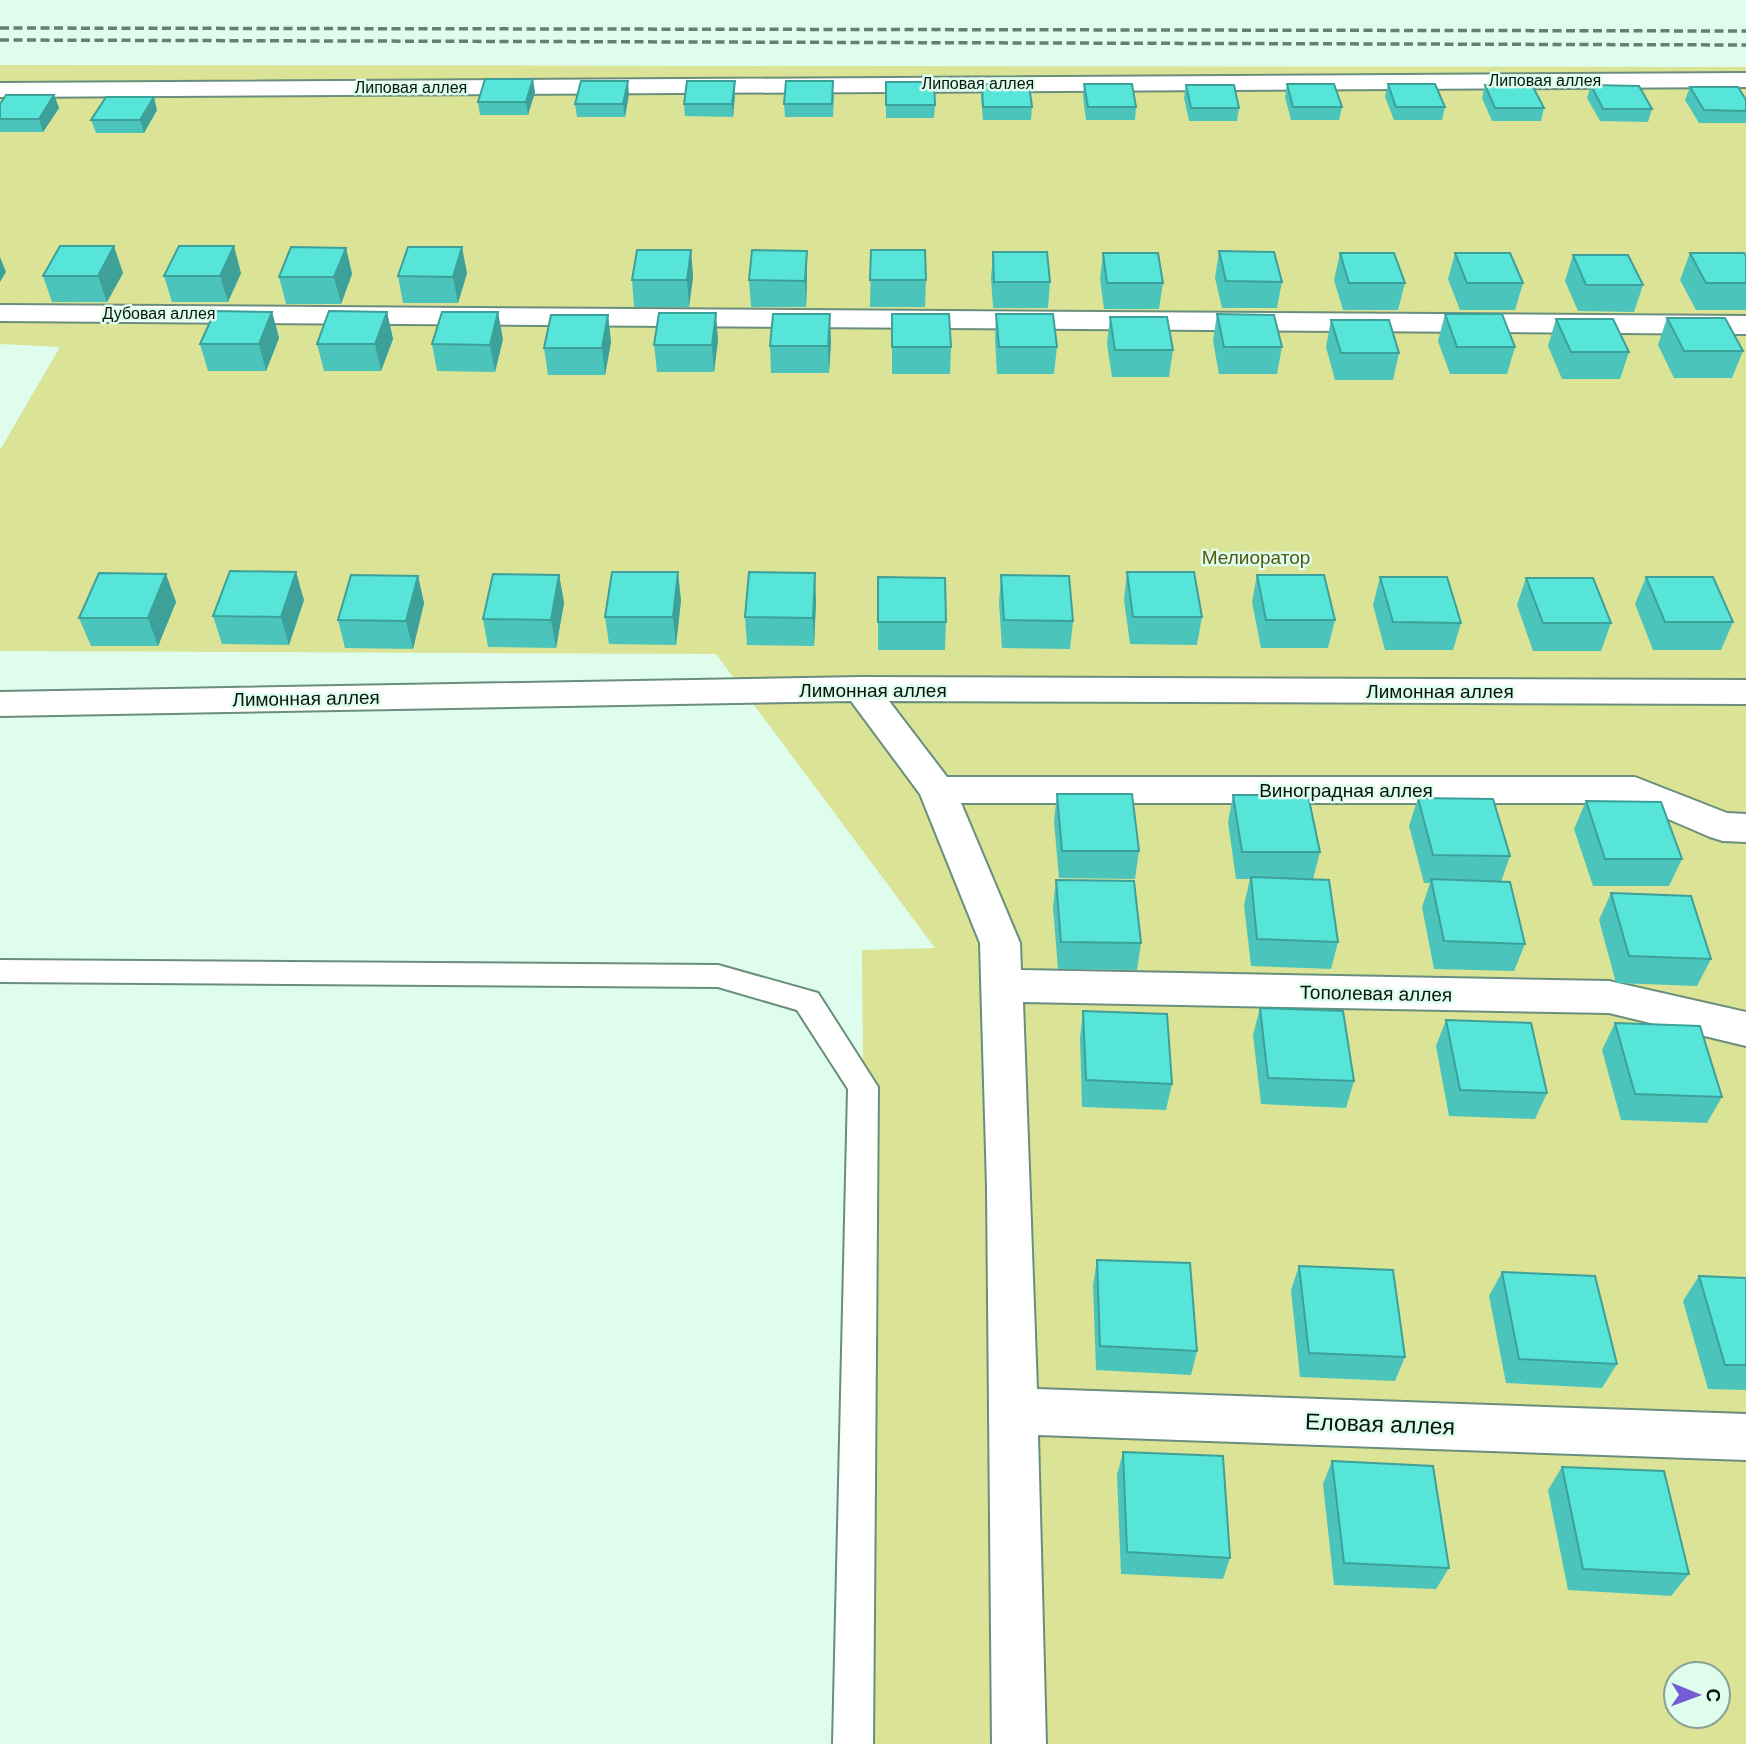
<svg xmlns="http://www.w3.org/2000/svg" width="1746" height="1744" viewBox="0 0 1746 1744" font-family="Helvetica,sans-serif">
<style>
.green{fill:#dbe396;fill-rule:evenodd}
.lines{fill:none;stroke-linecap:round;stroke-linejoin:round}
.service-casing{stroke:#698e7c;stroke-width:4}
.minor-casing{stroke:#698e7c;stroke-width:4}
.service{fill:#fff;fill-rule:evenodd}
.minor{fill:#fff;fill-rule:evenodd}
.rail{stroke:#687e73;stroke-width:3.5;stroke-dasharray:9 4.5;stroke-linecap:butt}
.wall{fill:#4bc5bb}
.shaded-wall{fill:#3da099}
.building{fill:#57e5da;stroke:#3da099;stroke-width:2}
.labels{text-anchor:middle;stroke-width:5;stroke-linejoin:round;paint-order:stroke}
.far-street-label{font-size:16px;fill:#07160f;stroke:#defded}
.park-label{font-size:19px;fill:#545911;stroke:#defded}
.street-label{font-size:19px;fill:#07160f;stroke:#defded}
.near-street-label{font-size:23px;fill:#07160f;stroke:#defded}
</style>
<rect width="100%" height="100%" fill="#defded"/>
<path class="green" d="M0 65 1746 67V1744H868L862 950 935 948 716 654 0 651V450L60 347 0 344ZM1676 1674H1718V1716H1676Z"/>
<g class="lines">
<g class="service-casing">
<path id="service" d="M0 960 718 965 818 993 878 1087 873 1744H833L848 1089 797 1010 718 987 0 982Z"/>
</g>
<g class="minor-casing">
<g id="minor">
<path d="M1746 73V87L0 97V83Z"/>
<path d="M0 305 1746 316V334L0 321Z"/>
<path d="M861 677 1746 680V704L889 701 947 777H1635L1727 813 1746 814V842L1723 841 1710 837 1631 803H961L1020 943 1021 970 1609 981 1746 1012V1046L1609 1013 1023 1002 1037 1389 1746 1414V1460L1038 1435 1046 1744H992L987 1187 980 943 920 794 851 701 0 716V692Z"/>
</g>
</g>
<use href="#service" class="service"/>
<use href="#minor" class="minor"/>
<g class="rail">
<path d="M0 28 1746 31"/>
<path d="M0 40 1746 45"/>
</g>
</g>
<g class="wall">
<path d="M735 81V94L733 117 685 116 684 104Z"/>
<path d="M886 82 935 105 934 118H886Z"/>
<path d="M982 84 1032 107 1031 120H983L981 96Z"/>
<path d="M1084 84 1136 107 1135 120H1086L1083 97Z"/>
<path d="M1287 84 1342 107 1339 120H1291L1285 97Z"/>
<path d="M1388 84 1445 107 1442 120H1394L1385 97Z"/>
<path d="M1186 85 1239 108 1237 121H1189L1184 98Z"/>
<path d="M1485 85 1544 108 1541 121H1492L1482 98Z"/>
<path d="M1591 85 1652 109 1648 122 1600 121 1587 98Z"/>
<path d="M1690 87 1746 100V123H1699L1685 100Z"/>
<path d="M535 92 528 115H480L478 102Z"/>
<path d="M629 94 625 117H577L575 104Z"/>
<path d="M834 94 833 117H785L784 104Z"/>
<path d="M54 95 59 108 43 132H0V104Z"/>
<path d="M157 110 144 133H96L91 120Z"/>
<path d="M346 248 352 274 341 304H286L279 277Z"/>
<path d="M691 250 693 277 689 307H634L632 280Z"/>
<path d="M871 250 926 280 925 307H870Z"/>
<path d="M1219 251 1282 282 1277 308H1222L1215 278Z"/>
<path d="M993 252 1050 282 1048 308H993L991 278Z"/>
<path d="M1103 253 1163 283 1159 309H1104L1100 279Z"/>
<path d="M1340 253 1405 283 1398 310H1343L1334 280Z"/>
<path d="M1455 253 1523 283 1515 310H1460L1448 279Z"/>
<path d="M1690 253 1746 256V310H1696L1680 280Z"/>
<path d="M1573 255 1643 285 1634 312 1578 311 1565 281Z"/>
<path d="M123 273 107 302H52L43 276Z"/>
<path d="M241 273 228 302H172L164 276Z"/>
<path d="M467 273 458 303H403L398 276Z"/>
<path d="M807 277 806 307H751L749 280Z"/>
<path d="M272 312 279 338 266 371H208L200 344Z"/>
<path d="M387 312 393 339 381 371H324L317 344Z"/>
<path d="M892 314 951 347 950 374H892Z"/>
<path d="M996 314 1057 347 1054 374H997L995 341Z"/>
<path d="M1217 314 1282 347 1277 374H1219L1213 341Z"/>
<path d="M1445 314 1515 347 1507 374H1450L1438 341Z"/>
<path d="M608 315 611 342 605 375H548L544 348Z"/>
<path d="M1110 317 1173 350 1169 377H1112L1107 344Z"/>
<path d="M1667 318 1743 351 1732 378H1674L1658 345Z"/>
<path d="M1556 319 1629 352 1620 379H1562L1548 346Z"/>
<path d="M1331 320 1399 353 1393 380H1335L1326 347Z"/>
<path d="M503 339 495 372 437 371 432 344Z"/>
<path d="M718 340 714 372H657L654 345Z"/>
<path d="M831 341 829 373H771L770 346Z"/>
<path d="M1127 572 1202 617 1197 645 1130 644 1124 600Z"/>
<path d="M559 575 564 603 556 648 488 647 483 619Z"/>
<path d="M1001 575 1073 621 1070 649 1002 648 999 603Z"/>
<path d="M1257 575 1335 620 1328 648H1261L1252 602Z"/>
<path d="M418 576 424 603 413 649 345 648 338 620Z"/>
<path d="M878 577 946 622 945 650H878Z"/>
<path d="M1380 577 1461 623 1453 650H1385L1373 605Z"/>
<path d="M1646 577 1733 622 1721 650H1653L1635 604Z"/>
<path d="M1526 578 1611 623 1601 651H1533L1517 605Z"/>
<path d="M304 600 289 645 222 644 213 616Z"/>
<path d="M681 600 676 645 609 644 605 617Z"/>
<path d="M816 601 814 646 747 645 745 617Z"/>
<path d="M176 602 158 646H91L79 618Z"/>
<path d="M1057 794 1139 851 1135 879 1059 878 1054 821Z"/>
<path d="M1233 795 1320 852 1313 879 1338 942 1331 969 1251 966 1244 905 1250 879H1236L1228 822Z"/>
<path d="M1418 798 1510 856 1501 882 1525 944 1514 971 1434 969 1422 907 1430 883H1424L1409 826Z"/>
<path d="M1586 801 1682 859 1669 886H1593L1574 829Z"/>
<path d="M1056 880 1141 943 1137 970 1058 969 1053 907Z"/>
<path d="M1611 893 1711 959 1697 986 1616 983 1599 920Z"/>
<path d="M1260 1008 1354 1081 1346 1108 1261 1104 1253 1035Z"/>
<path d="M1083 1011 1172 1084 1166 1110 1082 1107 1080 1038Z"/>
<path d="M1446 1020 1547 1093 1535 1119 1449 1116 1436 1046Z"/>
<path d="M1615 1023 1722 1097 1707 1123 1621 1120 1602 1050Z"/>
<path d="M1097 1260 1197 1351 1191 1375 1096 1370 1093 1285Z"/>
<path d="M1299 1266 1405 1357 1395 1381 1300 1377 1291 1290Z"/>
<path d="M1502 1272 1617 1364 1602 1388 1506 1383 1489 1296Z"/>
<path d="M1699 1276 1746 1278V1390L1708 1389 1683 1301Z"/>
<path d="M1123 1452 1230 1558 1223 1579 1121 1574 1117 1475Z"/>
<path d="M1332 1461 1449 1568 1436 1589 1334 1585 1323 1484Z"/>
<path d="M1562 1467 1689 1574 1671 1596 1568 1590 1548 1490Z"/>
</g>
<g class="shaded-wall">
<path d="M533 79 535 92 528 115 526 102Z"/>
<path d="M628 81 629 94 625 117 623 104Z"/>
<path d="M735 81V94L733 117 732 104Z"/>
<path d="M54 95 59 108 43 132 39 119Z"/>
<path d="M154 97 157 110 144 133 140 120Z"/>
<path d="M114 246 123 273 107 302 98 276Z"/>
<path d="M234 246 241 273 228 302 220 276Z"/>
<path d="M462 247 467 273 458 303 453 277Z"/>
<path d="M346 248 352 274 341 304 334 277Z"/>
<path d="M691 250 693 277 689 307 687 280Z"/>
<path d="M807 251V277L806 307 805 281Z"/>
<path d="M0 257 6 272 0 282Z"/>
<path d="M272 312 279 338 266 371 259 344Z"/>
<path d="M387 312 393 339 381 371 375 344Z"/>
<path d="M498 312 503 339 495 372 490 345Z"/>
<path d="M716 313 718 340 714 372 712 345Z"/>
<path d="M830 314 831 341 829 373 828 346Z"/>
<path d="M608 315 611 342 605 375 602 348Z"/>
<path d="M296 572 304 600 289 645 281 617Z"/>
<path d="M678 572 681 600 676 645 673 617Z"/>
<path d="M815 573 816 601 814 646 813 618Z"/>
<path d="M166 574 176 602 158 646 148 618Z"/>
<path d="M559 575 564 603 556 648 551 620Z"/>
<path d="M418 576 424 603 413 649 406 621Z"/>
</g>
<g class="building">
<path d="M485 79H533L526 102H478Z"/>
<path d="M581 81H628L623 104H575Z"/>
<path d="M687 81H735L732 104H684Z"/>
<path d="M786 81H833L832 104H784Z"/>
<path d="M886 82H934L935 105H886Z"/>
<path d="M982 84H1029L1032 107H983Z"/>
<path d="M1084 84H1132L1136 107H1088Z"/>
<path d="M1287 84H1334L1342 107H1293Z"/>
<path d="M1388 84H1435L1445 107H1396Z"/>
<path d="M1186 85H1234L1239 108H1191Z"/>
<path d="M1485 85H1532L1544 108H1495Z"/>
<path d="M1591 85 1639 86 1652 109H1603Z"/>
<path d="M1690 87H1738L1746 100V111L1704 110Z"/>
<path d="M6 95H54L39 119H0V104Z"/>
<path d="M106 97H154L140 120H91Z"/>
<path d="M60 246H114L98 276H43Z"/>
<path d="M179 246H234L220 276H164Z"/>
<path d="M291 247 346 248 334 277H279Z"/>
<path d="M408 247H462L453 277 398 276Z"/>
<path d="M637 250H691L687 280H632Z"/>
<path d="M752 250 807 251 805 281 749 280Z"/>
<path d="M871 250H925L926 280H870Z"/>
<path d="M1219 251 1274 252 1282 282 1226 281Z"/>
<path d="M993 252H1047L1050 282H994Z"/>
<path d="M1103 253H1158L1163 283H1107Z"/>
<path d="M1340 253H1394L1405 283H1349Z"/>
<path d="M1455 253H1510L1523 283H1467Z"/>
<path d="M1690 253H1744L1746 256V283H1706Z"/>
<path d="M1573 255H1628L1643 285H1586Z"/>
<path d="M215 311 272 312 259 344H200Z"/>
<path d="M329 311 387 312 375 344H317Z"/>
<path d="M442 312H498L490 345 432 344Z"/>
<path d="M659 313H716L712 345H654Z"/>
<path d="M773 314H830L828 346H770Z"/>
<path d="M892 314H949L951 347H892Z"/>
<path d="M996 314H1053L1057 347H999Z"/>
<path d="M1217 314 1274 315 1282 347H1224Z"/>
<path d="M1445 314H1502L1515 347H1457Z"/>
<path d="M551 315H608L602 348H544Z"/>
<path d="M1110 317H1167L1173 350H1115Z"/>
<path d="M1667 318H1725L1743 351H1684Z"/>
<path d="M1556 319H1613L1629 352H1571Z"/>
<path d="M1331 320H1389L1399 353H1341Z"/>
<path d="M230 571 296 572 281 617 213 616Z"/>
<path d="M612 572H678L673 617H605Z"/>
<path d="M749 572 815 573 813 618 745 617Z"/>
<path d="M1127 572H1194L1202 617H1133Z"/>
<path d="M99 573 166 574 148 618H79Z"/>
<path d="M493 574 559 575 551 620 483 619Z"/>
<path d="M351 575 418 576 406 621 338 620Z"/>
<path d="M1001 575 1069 576 1073 621 1004 620Z"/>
<path d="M1257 575H1324L1335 620H1266Z"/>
<path d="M878 577 945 578 946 622H878Z"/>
<path d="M1380 577H1447L1461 623 1393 622Z"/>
<path d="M1646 577H1713L1733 622H1665Z"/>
<path d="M1526 578H1593L1611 623H1543Z"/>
<path d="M1057 794H1132L1139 851H1062Z"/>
<path d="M1233 795H1308L1320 852H1242Z"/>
<path d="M1418 798 1493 799 1510 856 1433 855Z"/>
<path d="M1586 801 1661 802 1682 859H1605Z"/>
<path d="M1251 877 1329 880 1338 942 1257 939Z"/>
<path d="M1431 879 1510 882 1525 944 1444 941Z"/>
<path d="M1056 880 1134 881 1141 943 1061 942Z"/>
<path d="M1611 893 1691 896 1711 959 1629 956Z"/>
<path d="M1260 1008 1343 1011 1354 1081 1268 1078Z"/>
<path d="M1083 1011 1167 1014 1172 1084 1086 1080Z"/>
<path d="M1446 1020 1531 1023 1547 1093 1460 1090Z"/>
<path d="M1615 1023 1700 1026 1722 1097 1635 1094Z"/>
<path d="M1097 1260 1190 1263 1197 1351 1100 1346Z"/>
<path d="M1299 1266 1393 1270 1405 1357 1309 1353Z"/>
<path d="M1502 1272 1595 1276 1617 1364 1519 1359Z"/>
<path d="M1699 1276 1746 1278V1365H1725Z"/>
<path d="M1123 1452 1223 1456 1230 1558 1127 1552Z"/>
<path d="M1332 1461 1433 1466 1449 1568 1344 1563Z"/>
<path d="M1562 1467 1664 1471 1689 1574 1583 1569Z"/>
</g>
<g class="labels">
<g class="far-street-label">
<text x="1545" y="86">Липовая аллея</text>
<text x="978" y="89">Липовая аллея</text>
<text x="411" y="93">Липовая аллея</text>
<text x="159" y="319">Дубовая аллея</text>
</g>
<g class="park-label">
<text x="1256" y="564">Мелиоратор</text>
</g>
<g class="street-label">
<text x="873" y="697">Лимонная аллея</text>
<text x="1440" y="698">Лимонная аллея</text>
<text transform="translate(306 698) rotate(-1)" y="7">Лимонная аллея</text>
<text x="1346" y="797">Виноградная аллея</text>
<text transform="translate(1376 993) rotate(1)" y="7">Тополевая аллея</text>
</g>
<g class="near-street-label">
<text transform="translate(1380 1424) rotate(2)" y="8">Еловая аллея</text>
</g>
</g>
<g transform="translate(1697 1695) rotate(91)"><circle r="33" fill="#defded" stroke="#88a194" stroke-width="2"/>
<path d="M0-5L12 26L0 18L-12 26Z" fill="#745cd6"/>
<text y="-10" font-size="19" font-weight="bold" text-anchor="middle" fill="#07160f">С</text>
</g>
</svg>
